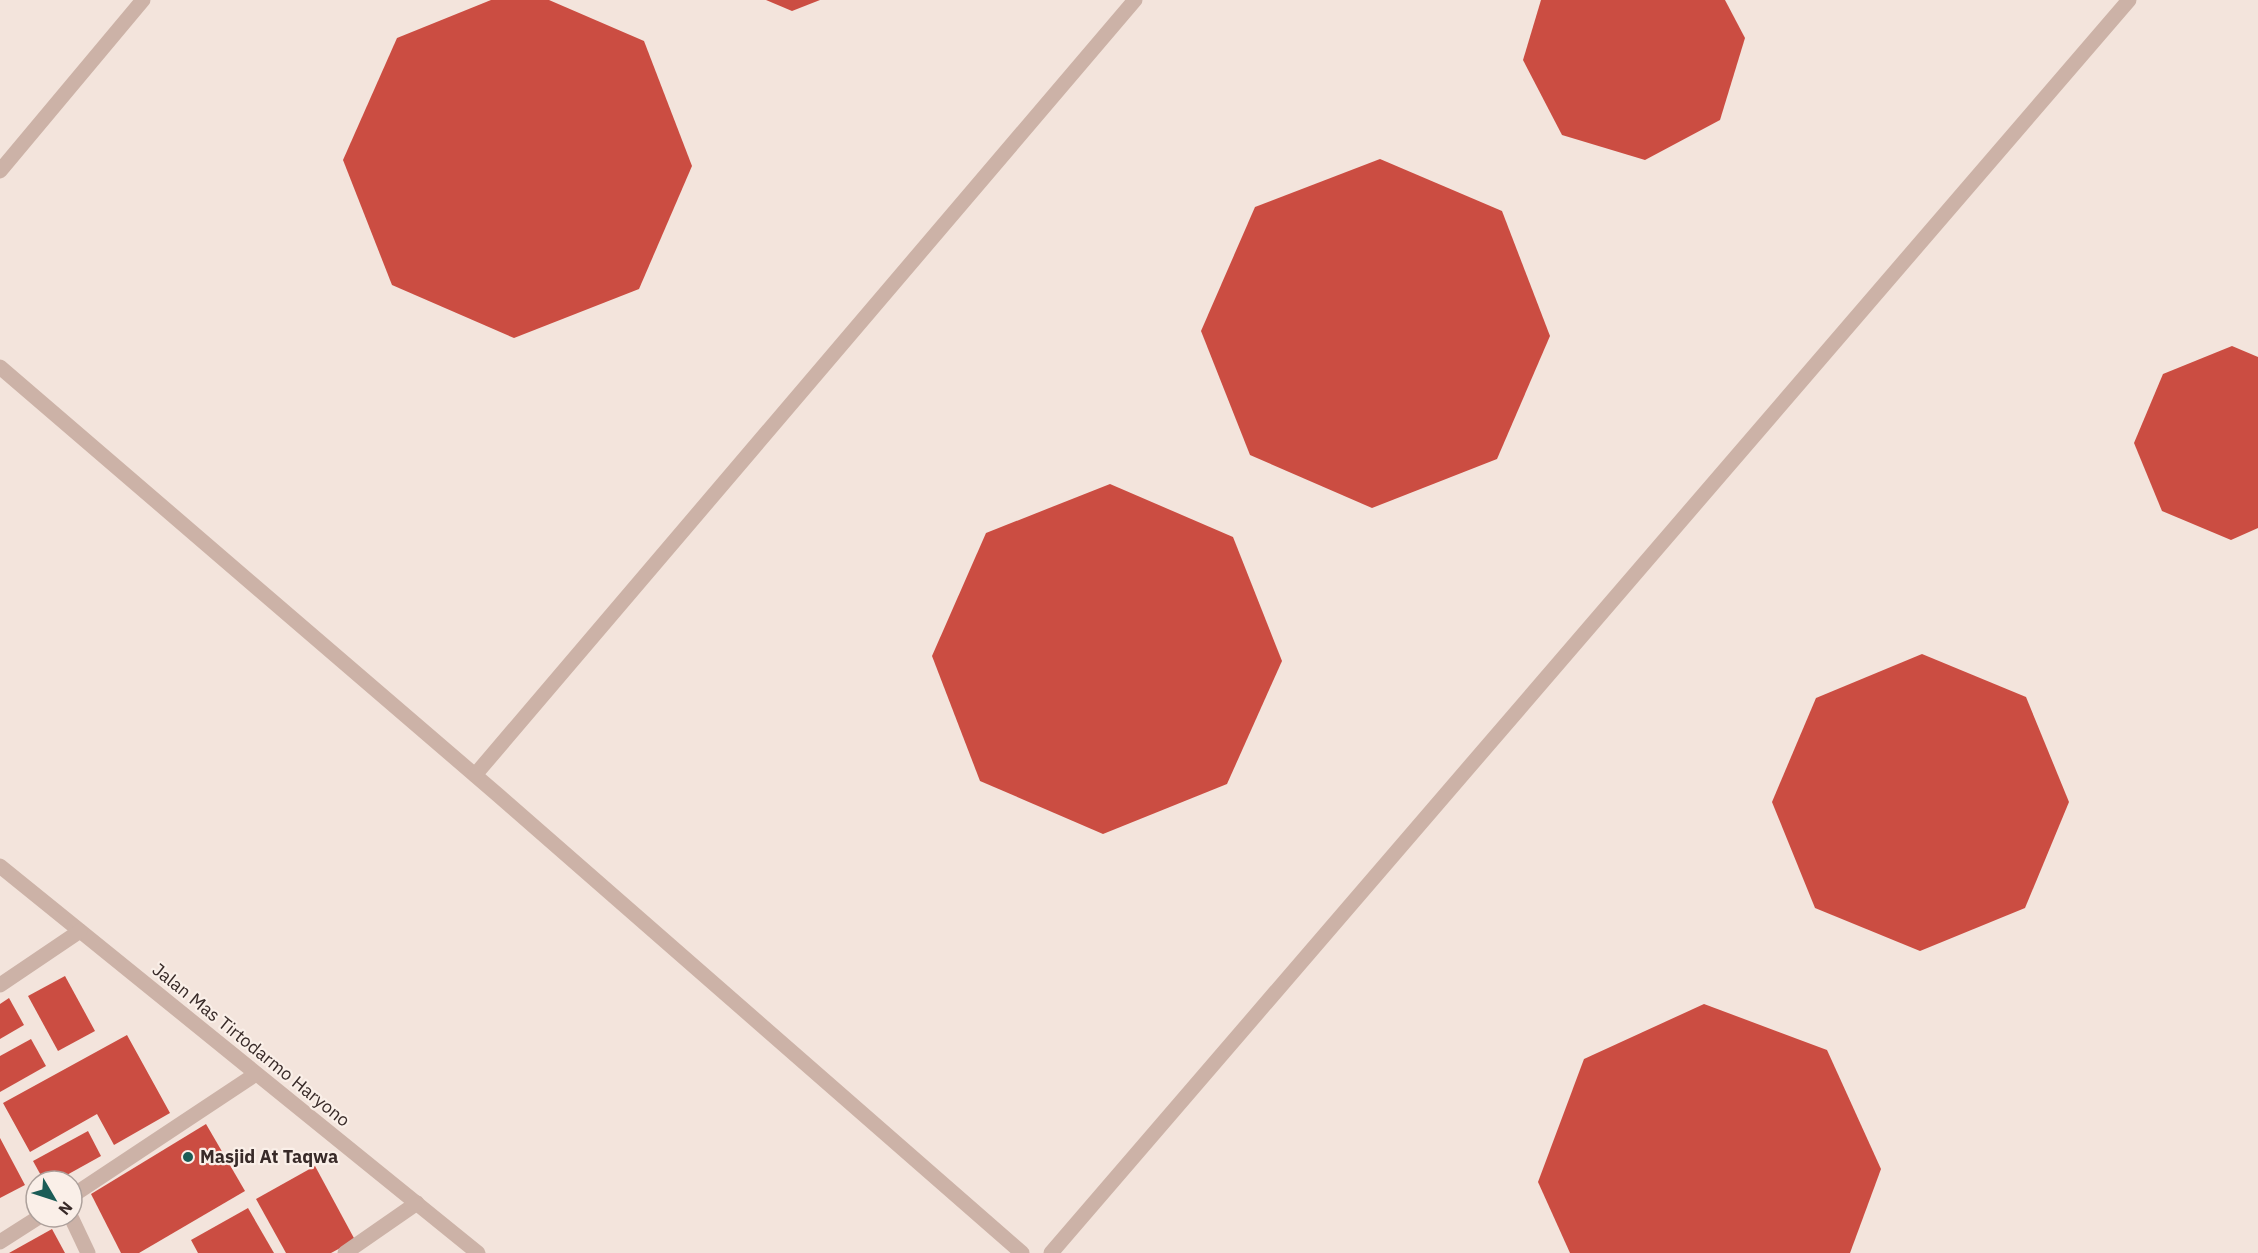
<svg xmlns="http://www.w3.org/2000/svg" width="2258" height="1253" viewBox="0 0 2258 1253" font-family="'IBM Plex Sans',sans-serif">
<style>
.building{fill:#cb4d42}
.lines{fill:none;stroke-linecap:round;stroke-linejoin:round}
.minor{stroke:#ccb2a7;stroke-width:15}
.poi-dot{fill:#1b5c56;stroke:#faefe8;stroke-width:2}
.labels{text-anchor:middle;stroke-width:4.5;stroke-linejoin:round;paint-order:stroke}
.street-label{font-size:18px;fill:#382a28;stroke:#faefe8}
.poi-label{font-size:18px;font-weight:bold;fill:#382a28;stroke:#faefe8;text-anchor:start}
</style>
<rect width="100%" height="100%" fill="#f3e4dc"/>
<g class="building">
<path d="M491 0H549L644 41 692 166 639 289 514 338 392 285 343 160 397 38Z"/>
<path d="M766 0H820L792 11Z"/>
<path d="M1541 0H1725L1745 38 1720 120 1645 160 1562 135 1523 60Z"/>
<path d="M1380 159 1502 211 1550 336 1497 459 1372 508 1250 455 1201 331 1255 207Z"/>
<path d="M2232 346 2258 357V528L2231 540 2162 511 2134 443 2163 374Z"/>
<path d="M1110 484 1233 537 1282 661 1227 784 1103 834 980 781 932 656 986 533Z"/>
<path d="M1922 654 2026 697 2069 802 2025 908 1920 951 1815 908 1772 802 1816 698Z"/>
<path d="M65 976 95 1031 58 1051 28 996Z"/>
<path d="M9 998 24 1025 0 1039V1004Z"/>
<path d="M1704 1004 1827 1050 1881 1169 1850 1253H1570L1538 1182 1584 1059Z"/>
<path d="M127 1035 170 1113 114 1145 97 1114 30 1152 3 1103Z"/>
<path d="M31 1039 46 1066 0 1092V1056Z"/>
<path d="M206 1124 245 1191 139 1253H121L91 1194Z"/>
<path d="M88 1131 101 1156 56 1181H44L33 1161Z"/>
<path d="M0 1138 25 1185 0 1198Z"/>
<path d="M315 1166 355 1240 331 1253H286L256 1199Z"/>
<path d="M248 1208 274 1253H198L191 1240Z"/>
<path d="M52 1229 65 1253H9Z"/>
</g>
<g class="lines">
<g class="minor">
<path d="M0 171 143 0"/>
<path d="M0 367 498 795 1022 1253"/>
<path d="M475 775 1135 0"/>
<path d="M0 866 478 1253"/>
<path d="M0 985 80 931"/>
<path d="M72 1196 256 1074"/>
<path d="M71 1217 88 1253"/>
<path d="M0 1242 39 1217"/>
<path d="M345 1253 417 1203"/>
<path d="M1051 1253 2129 0"/>
</g>
</g>
<circle class="poi-dot" cx="188" cy="1157" r="6"/>
<g class="labels">
<g class="street-label">
<text transform="translate(251 1045) rotate(39)" y="6">Jalan Mas Tirtodarmo Haryono</text>
</g>
<g class="poi-label">
<text x="200" y="1163">Masjid At Taqwa</text>
</g>
</g>
<g transform="translate(54 1199) rotate(129)"><circle r="28" fill="#faefe8" stroke="#aca09b" stroke-width="1.5"/>
<path d="M0-4.5L10 22L0 15L-10 22Z" fill="#1b5c56"/>
<text y="-9" font-size="16" font-weight="bold" text-anchor="middle" fill="#382a28">N</text>
</g>
</svg>
